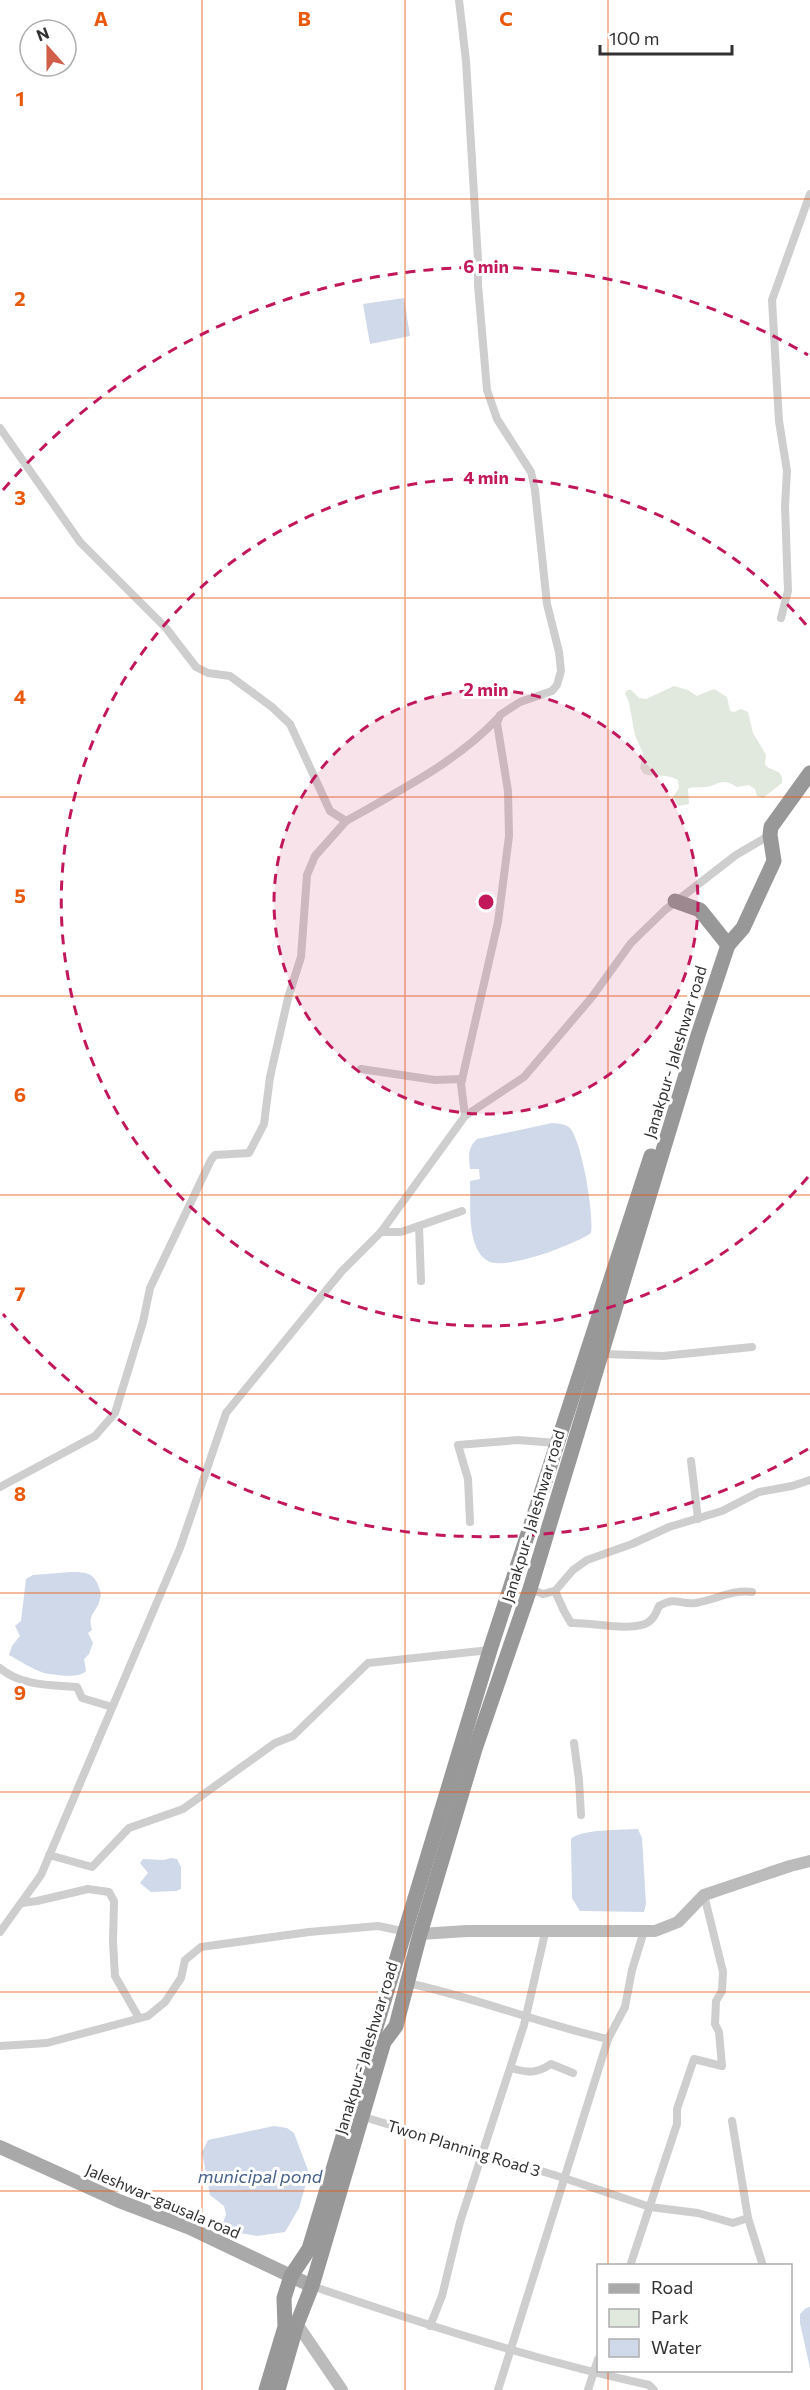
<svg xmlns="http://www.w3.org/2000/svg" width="810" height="2390" viewBox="0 0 810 2390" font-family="Commissioner,sans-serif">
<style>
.green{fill:#e1e9de}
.water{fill:#cfd9e9}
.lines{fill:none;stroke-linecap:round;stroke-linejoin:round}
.street{stroke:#cecece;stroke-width:8}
.secondary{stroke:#bbb;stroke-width:12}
.primary{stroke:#a9a9a9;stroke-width:14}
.highway{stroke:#989898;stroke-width:15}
.grid{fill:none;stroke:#e8590c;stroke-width:1.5;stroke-opacity:0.55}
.ring{fill:none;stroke:#c2185b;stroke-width:3;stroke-dasharray:10 8}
.labels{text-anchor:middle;stroke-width:6;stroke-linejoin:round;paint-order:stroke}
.street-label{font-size:16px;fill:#313131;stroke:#fff}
.water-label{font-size:18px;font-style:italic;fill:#47618a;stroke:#fff}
.grid-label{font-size:20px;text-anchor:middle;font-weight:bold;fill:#e8590c;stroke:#fff;stroke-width:6;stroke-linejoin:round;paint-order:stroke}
.centre{fill:#c2185b;stroke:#fff;stroke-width:3}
.ring-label{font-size:18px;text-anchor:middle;font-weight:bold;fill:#c2185b;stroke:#fff;stroke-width:6;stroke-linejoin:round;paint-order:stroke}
</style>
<rect width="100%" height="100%" fill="#fff"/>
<path class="green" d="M674 686 688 690 697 696 714 689 727 697 730 711 734 712 741 709 748 712 753 733 766 755 765 765C772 772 784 769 782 783L763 798 757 796 755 789 749 785 737 787C718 776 720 787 703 787 697 788 694 786 688 789L689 804 678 806 673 797 679 788 678 780C666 773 657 778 644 774L640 768 643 754 635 735 629 703 625 693 627 690H631L639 698 646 699Z"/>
<g class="water">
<path d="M404 298 410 336 370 344 363 304Z"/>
<path d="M552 1123C557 1124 565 1123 570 1128 582 1142 594 1214 591 1233 574 1245 515 1266 495 1263 489 1263 483 1258 480 1254 467 1235 471 1203 470 1181L480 1179 479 1169H470C469 1157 467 1148 477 1139Z"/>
<path d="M71 1572C84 1572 93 1572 98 1585 100 1590 102 1594 100 1599 97 1613 87 1613 92 1630L88 1633 93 1643 89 1654 84 1659 86 1671C79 1679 55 1675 44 1673 34 1670 18 1660 9 1655L12 1646 20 1636 15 1626 21 1621 26 1579 33 1575Z"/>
<path d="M638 1829 642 1838 646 1904 644 1912 580 1911 572 1898 571 1839C580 1829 623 1830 638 1829Z"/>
<path d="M171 1858 177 1859 181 1867V1889L176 1891 151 1892 140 1883 148 1873 140 1863 143 1859 164 1860Z"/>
<path d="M274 2126 287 2128 294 2133 309 2173 299 2208 285 2232 257 2236 228 2231 223 2223 226 2214 224 2206 210 2195 202 2152 208 2140Z"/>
<path d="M810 2307V2368L800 2323V2314L806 2308Z"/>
</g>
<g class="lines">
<g class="street">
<path d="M459 0 466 61 478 260V285L487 390 497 419 531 472 535 490 547 604 559 652 561 671 557 685 552 691 520 702 500 715 497 723 508 791 509 836 498 922 461 1084 465 1116"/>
<path d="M0 428 80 542 166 628 196 667 208 673 230 676 272 707 290 724 330 811 346 821 315 856 307 875 301 957 288 998 270 1077 264 1124 249 1153 215 1155 211 1160 150 1288 143 1322 115 1413 95 1436 0 1487"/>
<path d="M781 618 788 591 785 506 787 471 779 421 772 300 810 194"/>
<path d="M346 821C399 791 457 762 499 717"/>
<path d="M361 1069 435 1080 462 1079"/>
<path d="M419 1226 421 1281"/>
<path d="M381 1232H401L462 1211"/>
<path d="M603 1354 663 1356 752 1347"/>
<path d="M691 1461 698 1519"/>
<path d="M470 1522 468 1479 458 1445 518 1440 556 1443"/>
<path d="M530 1589 543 1594 555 1591 573 1570 587 1560 632 1544 669 1527 722 1511 759 1492 792 1486 810 1480"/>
<path d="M555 1591 564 1611 571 1623C592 1622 625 1631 645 1624 653 1621 656 1613 659 1606 677 1596 679 1605 696 1603 715 1600 733 1589 752 1592"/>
<path d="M0 1668C21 1686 51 1685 77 1687L82 1698 112 1707"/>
<path d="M574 1743 579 1780 581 1815"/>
<path d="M49 1855 92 1867 129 1828 183 1809 275 1743 293 1736 368 1663 490 1650"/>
<path d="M22 1903 37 1901 88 1889 109 1892 114 1901 113 1942 115 1976 139 2018"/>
<path d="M0 1932 41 1875 180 1548 226 1413 342 1271 381 1232 465 1116 524 1077 592 997 631 943 665 910 736 855 770 835"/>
<path d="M407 1983C475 1997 540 2024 608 2039L625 2007 632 1970 644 1931"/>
<path d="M0 2046 47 2043 148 2016 165 2002 181 1978 185 1960 201 1947 309 1932 378 1926 407 1932"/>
<path d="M511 2068C528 2073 536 2074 551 2064L573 2073"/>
<path d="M364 2117 564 2178 650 2207 698 2213 733 2223 748 2218 732 2121"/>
<path d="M748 2218 763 2266"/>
<path d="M630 2266 677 2124V2109L694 2059 722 2066 719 2032 715 2024 716 2001 722 1991 723 1972 704 1895"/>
<path d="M312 2286C423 2324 535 2360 649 2385L654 2390"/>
<path d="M430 2326 442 2296 460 2222 524 2025 545 1933"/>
<path d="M498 2390 608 2039"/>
<path d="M588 2390 598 2359"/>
</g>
<g class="secondary">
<path d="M420 1934 467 1931H655L678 1922 704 1895 790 1866 810 1861"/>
<path d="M297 2324 342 2390"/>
</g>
<path class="primary" d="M0 2147 119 2201 190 2228 312 2286"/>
<g class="highway">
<path d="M675 901 700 910 728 945"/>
<path d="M266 2390 285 2327 284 2298 291 2276 309 2249 490 1650 651 1156"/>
<path d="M278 2390 297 2324 312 2286 384 2042 396 2026 420 1934 475 1749 530 1589 698 1035 728 945 743 928 774 861 770 835 771 827 810 773"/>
</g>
</g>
<path class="grid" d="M202 0V2390M405 0V2390M608 0V2266M0 199H810M0 398H810M0 598H810M0 797H810M0 996H810M0 1195H810M0 1394H810M0 1593H810M0 1792H810M0 1992H810M0 2191H810M608 2370V2390"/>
<circle cx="486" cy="902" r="212" fill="#c2185b" fill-opacity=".12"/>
<g class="ring">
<circle cx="486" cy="902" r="212"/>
<path d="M808 1177A424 424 0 1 1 808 627"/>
<path d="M808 1449A635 635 0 0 1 3 1314M3 490A635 635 0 0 1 808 355"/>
</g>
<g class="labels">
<g class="street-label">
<text transform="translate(675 1052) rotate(-73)" y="6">Janakpur- Jaleshwar road</text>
<text transform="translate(533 1516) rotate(-73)" y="6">Janakpur- Jaleshwar road</text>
<text transform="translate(366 2048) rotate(-73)" y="6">Janakpur- Jaleshwar road</text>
<text transform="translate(464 2148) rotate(17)" y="6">Twon Planning Road 3</text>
<text transform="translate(163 2201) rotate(23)" y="6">Jaleshwar-gausala road</text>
</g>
<g class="water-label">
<text x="260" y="2183">municipal pond</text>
</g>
</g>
<g class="grid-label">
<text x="101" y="26">A</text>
<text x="304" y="26">B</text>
<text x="506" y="26">C</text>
<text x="20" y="106">1</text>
<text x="20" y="306">2</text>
<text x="20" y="505">3</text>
<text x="20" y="704">4</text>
<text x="20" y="903">5</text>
<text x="20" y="1102">6</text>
<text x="20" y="1301">7</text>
<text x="20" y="1501">8</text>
<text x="20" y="1700">9</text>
</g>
<circle cx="486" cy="902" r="9" class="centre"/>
<g class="ring-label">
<text x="486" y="273">6 min</text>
<text x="486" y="484">4 min</text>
<text x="486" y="696">2 min</text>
</g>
<rect x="597" y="2264" width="195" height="108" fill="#ffffff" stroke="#adadad" stroke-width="1.5"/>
<rect x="609" y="2284" width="30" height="9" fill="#a9a9a9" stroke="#adadad" stroke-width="1.5"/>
<text x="651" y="2294" font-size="18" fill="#313131">Road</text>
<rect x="609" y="2309" width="30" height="18" fill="#e1e9de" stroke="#adadad" stroke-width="1.5"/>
<text x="651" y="2324" font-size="18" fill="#313131">Park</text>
<rect x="609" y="2339" width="30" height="18" fill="#cfd9e9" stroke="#adadad" stroke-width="1.5"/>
<text x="651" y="2354" font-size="18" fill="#313131">Water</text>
<g transform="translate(48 48) rotate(339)"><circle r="28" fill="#ffffff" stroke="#adadad" stroke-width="1.5"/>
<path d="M0-4.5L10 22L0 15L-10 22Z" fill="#d15e49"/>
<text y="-9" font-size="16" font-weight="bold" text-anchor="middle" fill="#313131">N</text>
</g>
<path d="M600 45v9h132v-9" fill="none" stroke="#313131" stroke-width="3"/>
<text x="609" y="45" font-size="18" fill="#313131" stroke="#ffffff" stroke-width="4.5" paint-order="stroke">100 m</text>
</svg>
